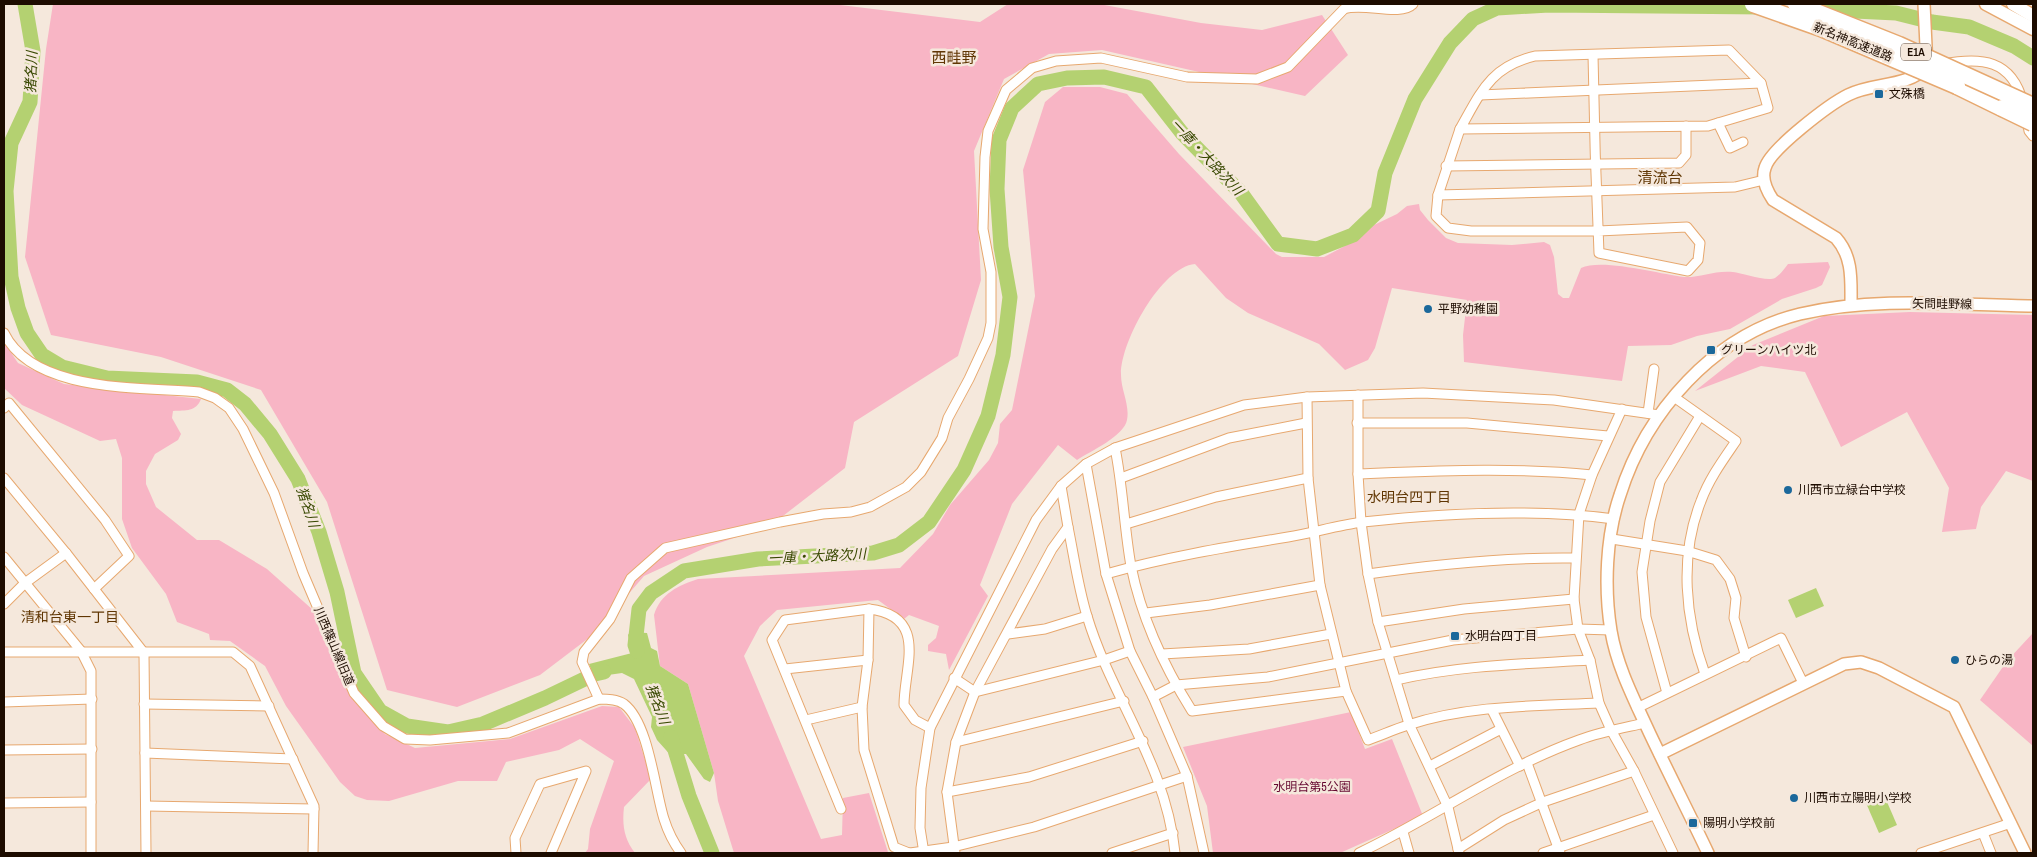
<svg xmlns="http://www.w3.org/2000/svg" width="2037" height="857" viewBox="0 0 2037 857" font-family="'Archivo Narrow','Noto Sans JP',sans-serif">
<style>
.green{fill:#f8b5c5}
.water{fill:#b4d171}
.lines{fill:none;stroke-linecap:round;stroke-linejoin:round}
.river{stroke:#b4d171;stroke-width:15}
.minor-casing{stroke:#e7a86f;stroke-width:11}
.tertiary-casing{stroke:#e7a86f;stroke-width:14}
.secondary-casing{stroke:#e7a86f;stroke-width:15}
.motorway-casing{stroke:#e7a86f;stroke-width:19}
.minor{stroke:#fff;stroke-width:9}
.tertiary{stroke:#fff;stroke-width:11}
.secondary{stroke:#fff;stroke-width:12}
.motorway{stroke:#fff;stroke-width:16}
.motorway-bridge-casing{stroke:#e7a86f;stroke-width:19;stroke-linecap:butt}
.motorway-bridge{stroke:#fff;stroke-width:16}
.poi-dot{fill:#1b689b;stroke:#f5e8dc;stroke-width:2}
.labels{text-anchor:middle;stroke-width:5;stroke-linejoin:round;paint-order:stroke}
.shield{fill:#f5e8dc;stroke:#5e4e42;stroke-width:1}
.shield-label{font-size:11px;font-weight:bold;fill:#1d0c00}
.street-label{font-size:12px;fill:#1d0c00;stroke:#f5e8dc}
.poi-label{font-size:12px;fill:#1d0c00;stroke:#f5e8dc;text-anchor:start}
.park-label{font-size:12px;fill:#650830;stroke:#f5e8dc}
.water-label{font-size:14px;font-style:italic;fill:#384800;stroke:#f5e8dc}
.neighbourhood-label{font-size:14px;fill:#603603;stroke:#f5e8dc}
.quarter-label{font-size:15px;fill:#603603;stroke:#f5e8dc}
</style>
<rect width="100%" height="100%" fill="#f5e8dc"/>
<g class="green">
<path d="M53 4H832L980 22 1008 4H1099L1201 23 1262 30 1322 15 1348 55 1305 96 1102 50 1049 54 1004 79 974 151 981 280 958 356 854 422 845 468 770 526 707 547 644 576 594 634 540 675 457 707 387 690 327 502 261 390 161 357 51 335 25 257 46 49Z"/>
<path d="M1063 87H1100L1127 94 1179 154 1276 254 1282 257H1324L1360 238 1374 225 1397 214 1407 206 1419 204 1420 210 1428 220 1446 238 1458 243 1512 245 1544 242 1550 245 1554 257 1558 294 1563 298H1569L1581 268C1602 258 1659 274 1684 277 1699 278 1715 270 1733 272 1742 273 1767 282 1775 278 1780 275 1785 268 1788 264L1828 262 1830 267 1822 285 1816 288 1782 299 1730 329 1697 336 1671 345 1628 346 1622 381 1464 362 1463 335 1467 300 1392 288 1375 348 1368 360 1345 370 1319 344 1248 313 1226 298 1195 264C1161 267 1120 343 1121 375 1121 390 1130 405 1127 420 1124 436 1091 451 1077 460L1058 445 1012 504 980 585 988 596 949 670 946 654 928 651V645L936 638 939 626 909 615 904 619 878 600 777 610 760 626 744 656 821 839 842 835 843 798 869 793 888 852 892 853H734L718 801 714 773 688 684 660 666 654 615C660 594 679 585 698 579L900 568 933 534 950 505 989 460 998 443 1000 424 1012 410 1035 296 1023 170 1045 102Z"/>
<path d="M1910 312 2033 315V481L2006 471 1981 507 1976 529 1942 532 1949 488 1907 412 1841 447 1805 372 1761 366 1695 391 1753 345 1824 316Z"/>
<path d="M4 342 18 363 64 384 201 399C196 412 186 410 173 411L172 418 181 434 178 440 155 454 146 471V484L156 507 197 540H219L267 569 313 610 352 697 385 734 415 748 510 739 602 706 619 707 635 728 651 779 624 807C622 825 624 839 635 853H585L588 849 590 829 614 761 580 739 559 750 506 762 497 781H458L389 801 367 800 355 796 340 782 286 706 265 666 230 641 210 640 209 634 177 622 166 594 132 548 122 519V458L116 439 100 441 22 405 4 388Z"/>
<path d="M2033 633V746L1980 700 2007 661Z"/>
<path d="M1351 712 1365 749 1392 739 1423 816 1340 853H1213L1207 806 1183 747Z"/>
</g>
<g class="water">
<path d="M1816 588 1824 606 1796 618 1788 600Z"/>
<path d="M630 632 647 633 651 648 657 651 660 666 688 684 714 773 710 782 704 779 686 754H682L674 759 657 740 651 727 652 717 634 679 622 673 594 677 589 664 632 653 628 635Z"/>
<path d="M1884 795 1897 825 1879 833 1866 803Z"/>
</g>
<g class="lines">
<g class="river">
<path d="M25 4 33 51 30 102 11 143 6 191 11 277 18 308 27 333 42 355 62 367 107 378 197 382 227 390 245 404 270 434 298 479 319 532 337 592 354 673 380 711 407 726 448 732 483 724 545 698 595 674 604 672"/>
<path d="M1813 9 1896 13 1932 22 1969 27 2014 46 2033 58"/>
<path d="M637 651 635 645 639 609 651 593 684 571 758 559 873 553 899 545 929 522 964 470 988 416 1003 355 1010 297 1001 247 997 189 999 140 1012 108 1038 84 1067 78 1104 77 1146 87 1182 133 1241 193 1278 244 1317 249 1353 235 1378 211 1385 173 1415 99 1450 43 1473 19 1497 8 1549 5 1765 7"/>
<path d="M671 737 689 796 712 853"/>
</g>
<g class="minor-casing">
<g id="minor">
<path d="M1729 50 1761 83 1768 108 1708 126 1460 129C1481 92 1490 67 1535 56Z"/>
<path d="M1943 64C1981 57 2012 59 2023 103"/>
<path d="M1480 95 1761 83"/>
<path d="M2027 120 2029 131 2033 136"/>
<path d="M1718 123 1730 148 1743 142"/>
<path d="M1460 129 1438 195 1735 187 1764 180"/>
<path d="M1446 166 1679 163 1686 155V126"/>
<path d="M1438 195 1436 216 1448 228 1471 231H1598L1687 227 1700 243 1698 260 1688 271 1599 253C1596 187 1594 121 1593 55"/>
<path d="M4 333C33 393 141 387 199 392L215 398 229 408 243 429 274 493 303 573 354 693 383 726 405 739 430 740 508 733 599 699C607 699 617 699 624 704 649 723 655 791 664 819 668 832 673 842 681 853"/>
<path d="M1358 395V474L1361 522 1368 574 1378 622 1409 724 1448 807 1459 853"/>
<path d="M1307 397 1308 478 1320 585 1346 691 1368 740C1382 735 1395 729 1408 725 1469 705 1536 706 1599 703"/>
<path d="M1674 397 1736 441C1723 460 1709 479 1701 501 1679 556 1685 619 1705 674"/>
<path d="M4 408 9 403 105 520 129 556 94 589"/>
<path d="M1622 409 1592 475 1579 514 1574 599 1578 629 1590 660 1599 703 1611 730 1634 771 1673 853"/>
<path d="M1648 413 1654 369"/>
<path d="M1357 423H1467L1608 436"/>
<path d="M1115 448C1123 487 1124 527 1131 566 1141 616 1165 668 1192 711L1346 691"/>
<path d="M1086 464 1106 574 1130 651 1153 697 1187 776 1204 853"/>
<path d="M1358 474C1436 471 1514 467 1592 475"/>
<path d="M4 478 66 553 144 653 146 853"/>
<path d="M1121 478 1229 438 1306 423"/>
<path d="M1126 524 1216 497 1308 478"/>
<path d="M1068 527C1074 556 1078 587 1087 616 1112 699 1166 763 1175 853"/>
<path d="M1612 539 1687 551 1716 560 1730 579 1736 598 1734 618 1746 657"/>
<path d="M4 557 81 651 91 671V853"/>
<path d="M1106 574C1166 557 1227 547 1288 537 1313 533 1338 525 1363 522 1445 513 1532 508 1614 519"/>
<path d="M1368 574C1437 564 1505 557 1575 558"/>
<path d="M4 604 25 583 66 553"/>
<path d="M869 609 868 660 862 707 864 750 894 847 909 853"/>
<path d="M1146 613 1210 605 1320 585"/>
<path d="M1378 622 1464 609 1574 599"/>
<path d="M1008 634 1045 629 1087 616"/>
<path d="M4 652H233L250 666 314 806 313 853"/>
<path d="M1162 654 1249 649 1331 634"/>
<path d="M785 669 868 660"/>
<path d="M954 678 975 692 1104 660 1130 651"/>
<path d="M1396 680C1460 665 1525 664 1590 660"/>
<path d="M1667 693 1646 617 1642 572 1650 521 1660 482 1700 416"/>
<path d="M1153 697 1176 685 1268 677 1453 640 1578 629 1611 630"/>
<path d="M599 699 582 662 584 652 610 619 631 578 665 548 780 522 823 514 851 512 870 507 906 487 921 472 942 438 948 418 969 379 988 338 991 323V272L983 229 985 157 988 131 1006 90 1032 68 1056 61 1101 58 1187 77 1257 79 1288 67 1344 9C1363 2 1400 17 1413 4"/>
<path d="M4 702 92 699"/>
<path d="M144 704 269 706"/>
<path d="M1637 708 1781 638 1803 683"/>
<path d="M1492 710 1520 766"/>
<path d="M806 720 862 707"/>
<path d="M956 742 1124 701"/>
<path d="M4 750 92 749"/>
<path d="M145 753 293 759"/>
<path d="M1527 763 1560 853"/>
<path d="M1430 766 1501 729"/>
<path d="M947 792 1029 777 1143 741"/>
<path d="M4 803 91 802"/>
<path d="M146 806 314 809"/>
<path d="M841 809 772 640 785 620 869 609C929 616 904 667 904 705L915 720 930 728"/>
<path d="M1403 832 1409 853"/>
<path d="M1983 833 1991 853"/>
<path d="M1458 849 1504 820 1543 802 1634 771"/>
<path d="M516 853 515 838 540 784 586 771 551 853"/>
<path d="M910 853 953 847 1034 827 1187 776"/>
<path d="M924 853 920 828 921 788 930 728 1036 520 1061 486 1086 464 1115 448 1244 405 1307 397 1423 393 1554 400 1659 415"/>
<path d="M955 853 947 792 956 742 975 692 1052 549 1068 527 1061 486"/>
<path d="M1112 853 1173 833"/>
<path d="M1359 853C1433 818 1501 768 1579 740 1600 732 1623 728 1645 723"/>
<path d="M1543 853 1654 815"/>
<path d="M1921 853 2011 823"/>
</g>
</g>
<g class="tertiary-casing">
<g id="tertiary">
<path d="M1851 304C1851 280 1853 257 1836 238L1773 200C1767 191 1761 179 1765 168 1770 149 1830 104 1848 95 1874 82 1906 88 1927 67L1924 4"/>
<path d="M1660 754 1844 664 1861 662 1879 668 1954 707 2025 853"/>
<path d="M1708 853C1689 813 1669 774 1650 734 1635 701 1617 667 1611 631 1604 588 1606 536 1620 495 1646 412 1714 335 1800 314 1876 296 1956 305 2033 306"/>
</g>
</g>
<g class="secondary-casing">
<g id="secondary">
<path d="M1986 4 2033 29"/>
<path d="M2013 4 2033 16"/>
</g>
</g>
<g class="motorway-casing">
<path id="motorway" d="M1957 86 2002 108"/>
</g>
<use href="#minor" class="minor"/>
<use href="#tertiary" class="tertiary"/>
<use href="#secondary" class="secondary"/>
<use href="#motorway" class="motorway"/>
<g class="motorway-bridge-casing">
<g id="motorway-bridge">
<path d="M1753 4 1821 28 1957 86"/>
<path d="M1796 4 1899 45 2033 106"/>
<path d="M2002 108 2033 123"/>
</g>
</g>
<use href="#motorway-bridge" class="motorway-bridge"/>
</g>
<g class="poi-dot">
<rect x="1874" y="89" width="10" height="10" rx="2.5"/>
<circle cx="1428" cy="309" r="5"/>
<rect x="1706" y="345" width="10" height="10" rx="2.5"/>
<circle cx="1788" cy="490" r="5"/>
<rect x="1450" y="631" width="10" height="10" rx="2.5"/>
<circle cx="1955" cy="660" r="5"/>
<circle cx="1794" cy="798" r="5"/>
<rect x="1688" y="818" width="10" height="10" rx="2.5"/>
</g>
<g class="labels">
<rect class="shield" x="1901" y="43.5" width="30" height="17" rx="4"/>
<g class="shield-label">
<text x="1916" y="56">E1A</text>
</g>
<g class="street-label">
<text transform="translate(1853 42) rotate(22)" y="4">新名神高速道路</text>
<text transform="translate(1942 304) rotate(1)" y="4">矢問畦野線</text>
<text transform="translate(334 646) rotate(67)" y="4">川西篠山線旧道</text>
</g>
<g class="poi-label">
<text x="1889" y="98">文殊橋</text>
<text x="1438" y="313">平野幼稚園</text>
<text x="1721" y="354">グリーンハイツ北</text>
<text x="1798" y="494">川西市立緑台中学校</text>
<text x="1465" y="640">水明台四丁目</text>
<text x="1965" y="664">ひらの湯</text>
<text x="1804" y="802">川西市立陽明小学校</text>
<text x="1703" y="827">陽明小学校前</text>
</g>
<g class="park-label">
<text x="1312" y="791">水明台第5公園</text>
</g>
<g class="water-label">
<text transform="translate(31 72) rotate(-88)" y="5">猪名川</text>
<text transform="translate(1207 157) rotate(47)" y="5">一庫・大路次川</text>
<text transform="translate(308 507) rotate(71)" y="5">猪名川</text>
<text transform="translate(817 556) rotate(-3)" y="5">一庫・大路次川</text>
<text transform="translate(658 704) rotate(69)" y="5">猪名川</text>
</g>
<g class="neighbourhood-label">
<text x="1409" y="502">水明台四丁目</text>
<text x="70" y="622">清和台東一丁目</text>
</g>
<g class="quarter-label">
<text x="954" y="63">西畦野</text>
<text x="1660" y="183">清流台</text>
</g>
</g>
<rect width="2037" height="857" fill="none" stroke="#1d0c00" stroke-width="10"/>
</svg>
